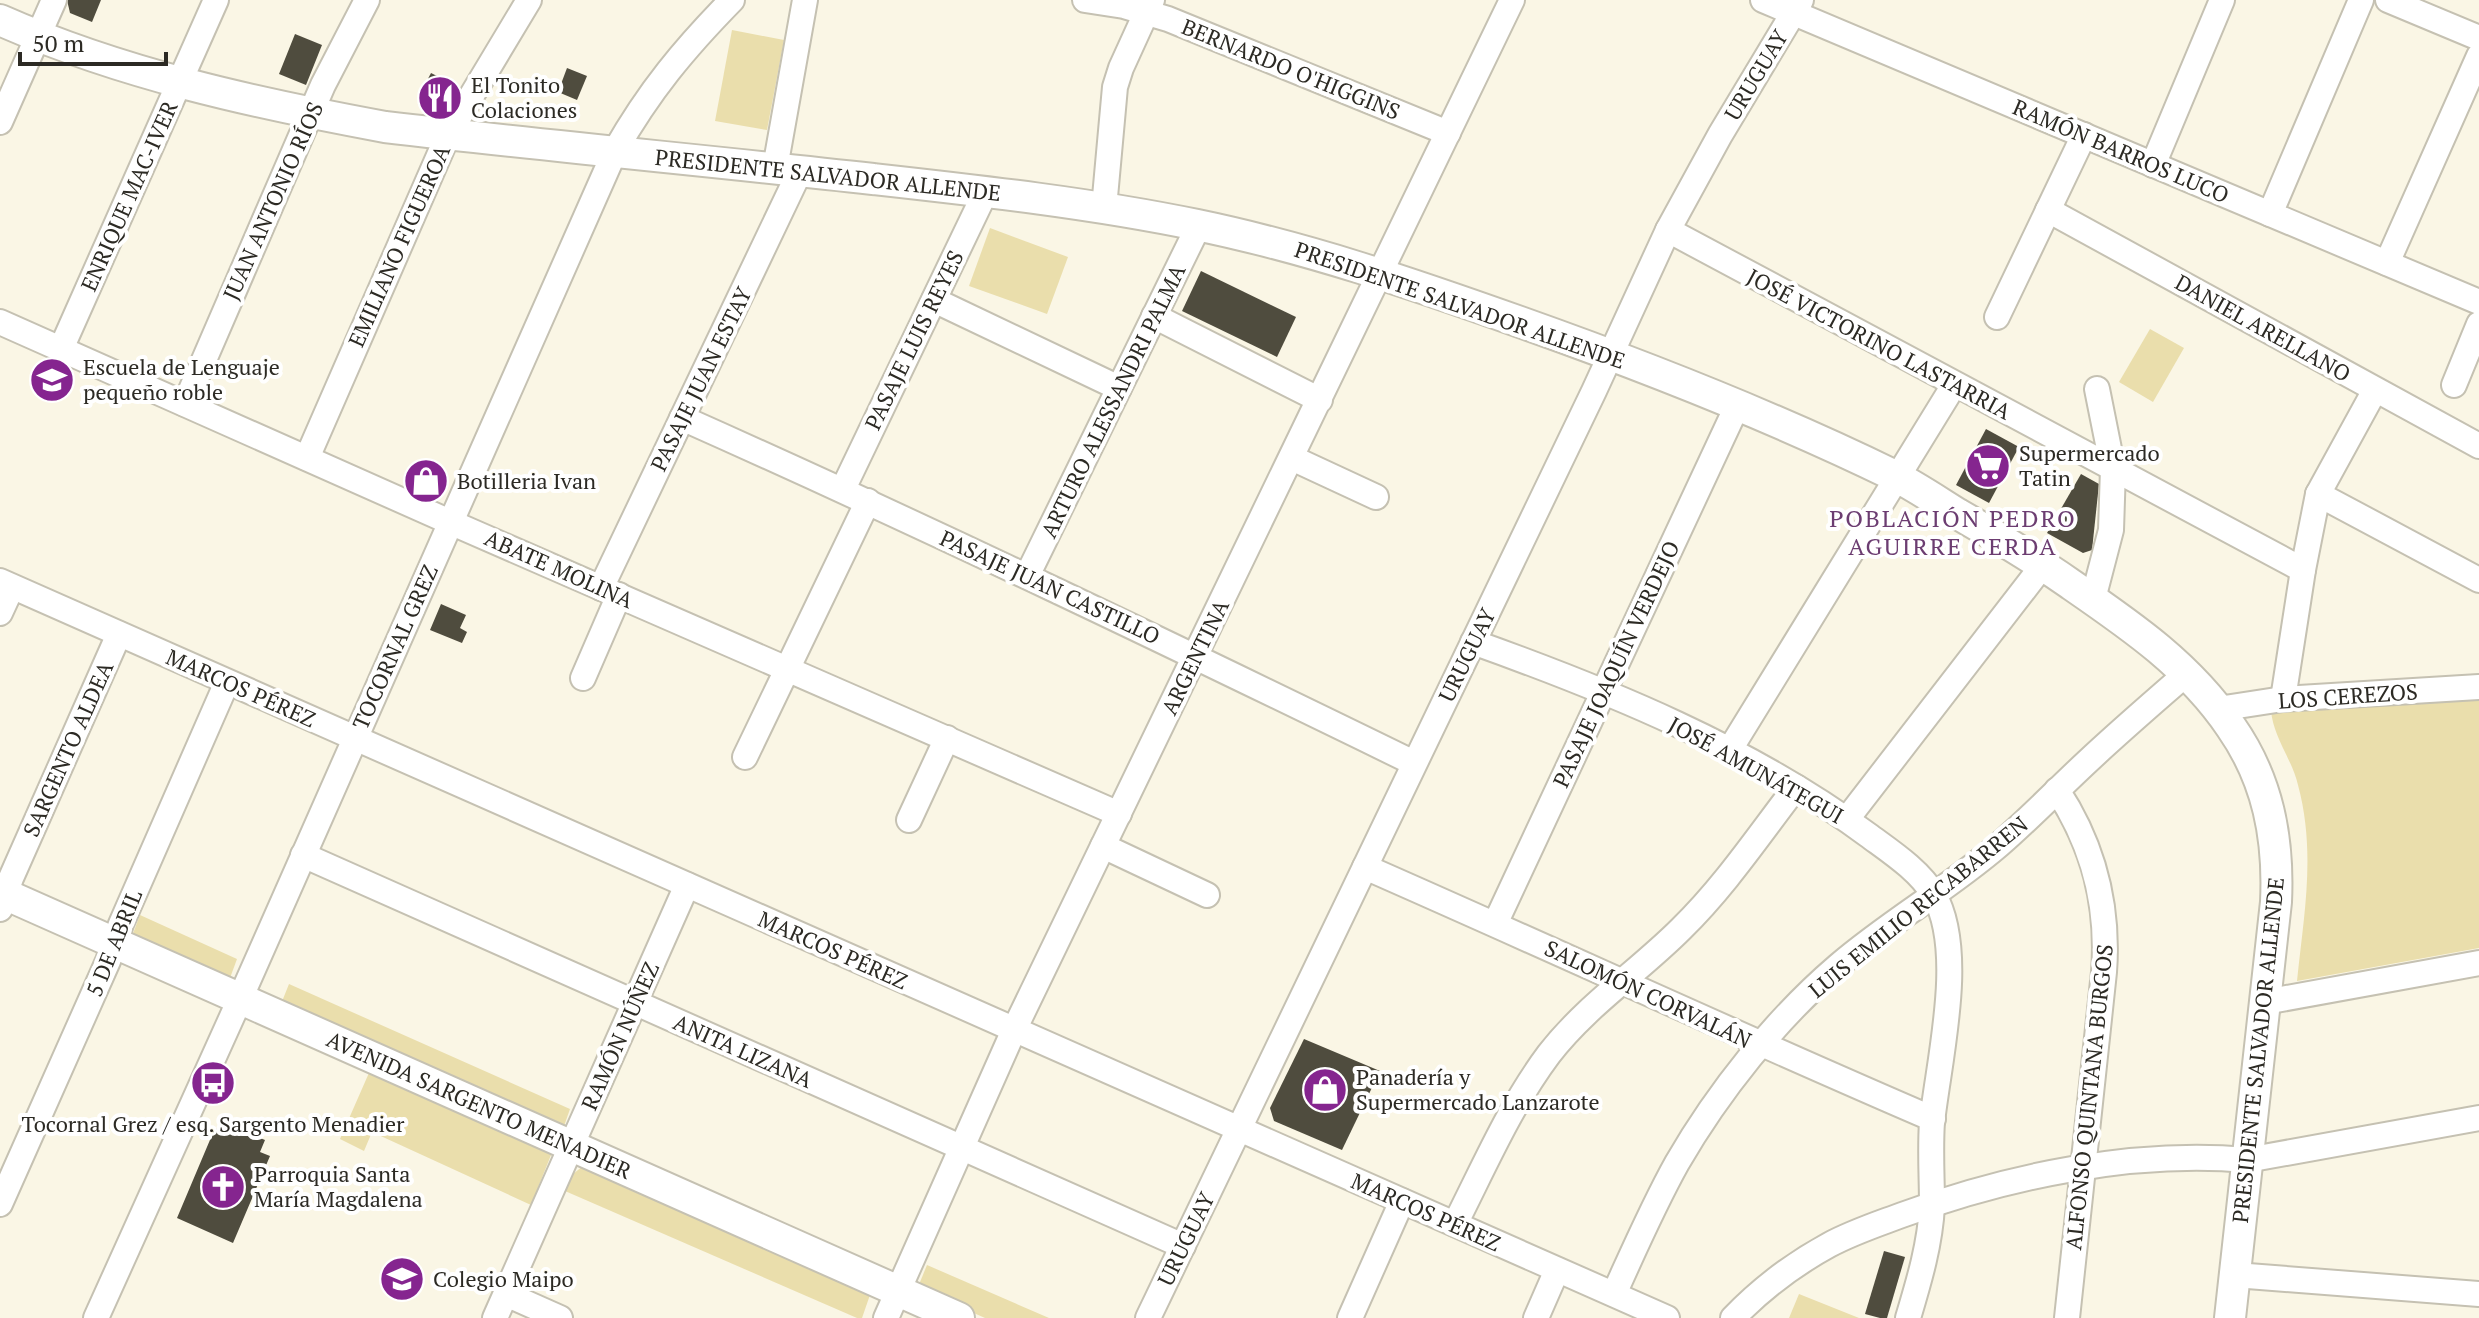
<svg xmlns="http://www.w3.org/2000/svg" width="2479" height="1318" viewBox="0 0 2479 1318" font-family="'PT Serif',serif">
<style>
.green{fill:#eadeac}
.building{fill:#4f4c3e}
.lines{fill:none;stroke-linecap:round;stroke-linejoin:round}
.minor-casing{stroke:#c5c1b2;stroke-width:28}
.major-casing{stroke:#c5c1b2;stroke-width:34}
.minor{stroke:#fff;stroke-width:24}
.major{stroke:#fff;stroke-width:30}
.labels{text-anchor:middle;stroke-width:8;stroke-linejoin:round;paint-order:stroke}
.street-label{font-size:22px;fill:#2c2a24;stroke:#fff}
.poi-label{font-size:22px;fill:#2c2a24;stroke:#fff;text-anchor:start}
.neighbourhood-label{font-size:24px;letter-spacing:2px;fill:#6c3d71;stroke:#fff}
</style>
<rect width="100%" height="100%" fill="#faf6e5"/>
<g class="green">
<path d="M732 30 784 40 767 130 715 121Z"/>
<path d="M990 228 1068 257 1047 314 969 286Z"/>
<path d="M2150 329 2184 348 2153 402 2119 382Z"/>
<path d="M2479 696V948L2297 981C2304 914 2316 852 2298 785 2292 759 2273 737 2271 710Z"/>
<path d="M140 915 237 959 230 978 132 936Z"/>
<path d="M289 984 570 1109 563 1129 281 1004Z"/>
<path d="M372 1066 553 1150 531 1205 372 1132 364 1151 340 1139Z"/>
<path d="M583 1166 871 1292 862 1318H857L565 1191 573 1174Z"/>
<path d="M927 1265 1049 1318H985L922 1290 920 1282Z"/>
<path d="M1799 1294 1859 1318H1789Z"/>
</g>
<g class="building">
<path d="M67 0H101L92 22 70 13Z"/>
<path d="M295 34 322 45 306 85 279 74Z"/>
<path d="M567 68 587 76 577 100 558 92Z"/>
<path d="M431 73 457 86 447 105 418 98Z"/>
<path d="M1201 271 1296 317 1277 357 1182 311Z"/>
<path d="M1986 429 2019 447 1989 503 1956 485Z"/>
<path d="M420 467 440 477 434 490 427 493 412 485Z"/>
<path d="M2081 474 2099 484 2092 550 2083 553 2047 533Z"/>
<path d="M441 604 466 615 460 628 467 632 462 643 430 630Z"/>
<path d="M1304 1039 1380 1071 1342 1150 1274 1121 1270 1108Z"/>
<path d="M231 1126 265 1140 260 1152 270 1156 233 1243 177 1218 215 1128 228 1134Z"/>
<path d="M1884 1251 1905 1257 1887 1318H1880L1865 1314Z"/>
</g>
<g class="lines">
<g class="minor-casing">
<g id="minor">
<path d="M1085 0 1124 6 1168 19 1448 133"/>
<path d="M1763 0 2479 302"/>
<path d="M2388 0 2479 38"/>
<path d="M0 122 54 0"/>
<path d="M2153 165 2222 0"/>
<path d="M775 168 805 0"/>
<path d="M1104 208 1115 87 1121 68 1152 0"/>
<path d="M2048 210 2479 446"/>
<path d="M2270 214 2361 0"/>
<path d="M1668 230 2303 570"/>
<path d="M2387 263 2479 56"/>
<path d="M934 300 1119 388"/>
<path d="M1154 316 1320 400"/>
<path d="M1997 317 2084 135"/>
<path d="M0 322 450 522 1119 814"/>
<path d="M61 349 216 0"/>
<path d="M2454 385 2479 324"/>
<path d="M185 404 323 85 367 0"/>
<path d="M682 418C929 528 1172 645 1414 763"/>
<path d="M307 458 448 135 529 0"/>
<path d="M1292 458 1376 497"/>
<path d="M843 489 986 191"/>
<path d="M2318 494 2479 580"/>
<path d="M1027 576 1199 225"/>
<path d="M0 581 1667 1318"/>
<path d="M601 588 800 171"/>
<path d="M2093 599 2111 530 2113 469 2097 389"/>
<path d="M0 613 12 587"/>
<path d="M1473 642C1610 691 1750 748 1868 835 1891 852 1919 870 1934 895 1966 951 1939 1059 1932 1122 1930 1150 1932 1178 1932 1206 1930 1245 1919 1281 1908 1318"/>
<path d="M583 678 619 595"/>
<path d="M2283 699 2303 570 2318 494 2375 390"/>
<path d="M2218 709 2283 699 2479 687"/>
<path d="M1729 751 1954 385"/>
<path d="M745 757 868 501"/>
<path d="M2057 790C2094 846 2109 905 2104 972L2067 1318"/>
<path d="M1847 819 2043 565"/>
<path d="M909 820 947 738"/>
<path d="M1103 846 1207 895"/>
<path d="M303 855 1183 1246"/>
<path d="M1365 867C1554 950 1742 1037 1933 1119"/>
<path d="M0 909 11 878 119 634"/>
<path d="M1495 924 1738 404"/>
<path d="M2265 1002 2479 963"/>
<path d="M0 1204 108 961 121 924 227 682"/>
<path d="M1455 1224C1484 1167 1510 1106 1549 1054 1587 1005 1638 972 1681 929 1725 886 1759 835 1796 787"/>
<path d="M2235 1275 2479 1294"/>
<path d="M506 1294 560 1318"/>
<path d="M1614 1294C1634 1250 1653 1206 1677 1163 1718 1092 1776 1019 1838 966 1889 922 1948 889 1999 845 2029 819 2058 789 2087 762 2120 731 2154 702 2187 673"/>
<path d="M96 1318 240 999 615 151C649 91 684 49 732 0"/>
<path d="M495 1318 687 885"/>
<path d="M886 1318 1014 1030 1512 0"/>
<path d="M1148 1318 1594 391 1668 230 1720 135 1801 0"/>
<path d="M1350 1318 1402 1201"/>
<path d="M1536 1318 1557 1270"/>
<path d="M1733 1318C1761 1289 1794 1264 1829 1245 1853 1232 1878 1224 1902 1215 2008 1176 2134 1150 2247 1160L2479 1118"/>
</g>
</g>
<g class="major-casing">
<g id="major">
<path d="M0 20C122 74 255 103 385 127 548 146 711 161 873 179 981 191 1090 203 1197 225 1308 248 1413 284 1520 322 1647 367 1772 416 1893 475 1915 486 1937 501 1958 514 1996 536 2033 558 2069 583 2130 625 2189 665 2231 727 2268 780 2279 838 2276 902L2230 1318"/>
<path d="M0 892 959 1318"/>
</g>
</g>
<use href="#minor" class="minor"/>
<use href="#major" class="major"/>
</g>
<defs>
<g id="restaurant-disc" transform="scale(2.3)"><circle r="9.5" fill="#85258f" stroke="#fff"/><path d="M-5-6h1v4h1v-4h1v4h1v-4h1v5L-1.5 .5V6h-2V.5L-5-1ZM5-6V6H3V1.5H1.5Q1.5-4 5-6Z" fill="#fff"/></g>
<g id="school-disc" transform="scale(2.3)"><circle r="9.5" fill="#85258f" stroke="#fff"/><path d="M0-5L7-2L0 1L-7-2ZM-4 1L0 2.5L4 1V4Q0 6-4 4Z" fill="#fff"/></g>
<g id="supermarket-disc" transform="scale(2.3)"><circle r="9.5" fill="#85258f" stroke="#fff"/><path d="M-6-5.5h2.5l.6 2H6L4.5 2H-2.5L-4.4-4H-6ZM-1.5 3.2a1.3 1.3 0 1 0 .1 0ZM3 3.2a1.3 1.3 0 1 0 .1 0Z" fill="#fff"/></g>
<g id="shop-disc" transform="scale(2.3)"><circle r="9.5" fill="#85258f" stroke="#fff"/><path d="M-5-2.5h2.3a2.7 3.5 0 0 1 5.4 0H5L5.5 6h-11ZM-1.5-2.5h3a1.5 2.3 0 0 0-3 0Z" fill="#fff"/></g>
<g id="bus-disc" transform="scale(2.3)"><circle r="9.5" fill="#85258f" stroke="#fff"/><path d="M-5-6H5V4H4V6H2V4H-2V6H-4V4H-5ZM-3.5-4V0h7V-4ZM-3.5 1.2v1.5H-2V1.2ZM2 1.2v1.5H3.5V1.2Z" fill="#fff"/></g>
<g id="church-disc" transform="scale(2.3)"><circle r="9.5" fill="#85258f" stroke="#fff"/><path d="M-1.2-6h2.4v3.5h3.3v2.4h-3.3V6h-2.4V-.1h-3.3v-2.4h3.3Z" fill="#fff"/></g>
</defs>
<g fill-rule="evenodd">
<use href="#restaurant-disc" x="440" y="98"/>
<use href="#school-disc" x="52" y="380"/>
<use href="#supermarket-disc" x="1988" y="466"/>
<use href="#shop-disc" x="426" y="481"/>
<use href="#bus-disc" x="213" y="1083"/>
<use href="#shop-disc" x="1325" y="1090"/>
<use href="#church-disc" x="223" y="1187"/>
<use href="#school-disc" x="402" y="1279"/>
</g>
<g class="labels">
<g class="street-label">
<text transform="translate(1291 69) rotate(22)" y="8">BERNARDO O'HIGGINS</text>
<text transform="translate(1756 75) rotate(-59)" y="8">URUGUAY</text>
<text transform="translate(2121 151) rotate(23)" y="8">RAMÓN BARROS LUCO</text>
<text transform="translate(828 175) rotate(6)" y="8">PRESIDENTE SALVADOR ALLENDE</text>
<text transform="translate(129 196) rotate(-66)" y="8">ENRIQUE MAC-IVER</text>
<text transform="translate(273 201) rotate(-66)" y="8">JUAN ANTONIO RÍOS</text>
<text transform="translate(399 246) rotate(-66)" y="8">EMILIANO FIGUEROA</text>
<text transform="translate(1460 305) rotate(19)" y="8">PRESIDENTE SALVADOR ALLENDE</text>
<text transform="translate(2263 328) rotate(29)" y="8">DANIEL ARELLANO</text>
<text transform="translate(914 340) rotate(-64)" y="8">PASAJE LUIS REYES</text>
<text transform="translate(1879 344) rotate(28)" y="8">JOSÉ VICTORINO LASTARRIA</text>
<text transform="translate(701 379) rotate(-64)" y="8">PASAJE JUAN ESTAY</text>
<text transform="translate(1113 401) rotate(-64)" y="8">ARTURO ALESSANDRI PALMA</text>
<text transform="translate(559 569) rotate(24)" y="8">ABATE MOLINA</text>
<text transform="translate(1050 587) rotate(25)" y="8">PASAJE JUAN CASTILLO</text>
<text transform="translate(395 647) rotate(-66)" y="8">TOCORNAL GREZ</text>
<text transform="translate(1467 655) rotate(-64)" y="8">URUGUAY</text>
<text transform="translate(1195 657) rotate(-64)" y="8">ARGENTINA</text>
<text transform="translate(1616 664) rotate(-65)" y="8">PASAJE JOAQUÍN VERDEJO</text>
<text transform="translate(241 688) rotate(24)" y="8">MARCOS PÉREZ</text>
<text transform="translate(2348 696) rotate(-4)" y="8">LOS CEREZOS</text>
<text transform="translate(68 749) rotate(-66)" y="8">SARGENTO ALDEA</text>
<text transform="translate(1756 770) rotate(29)" y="8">JOSÉ AMUNÁTEGUI</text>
<text transform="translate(1918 907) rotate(-39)" y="8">LUIS EMILIO RECABARREN</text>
<text transform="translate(114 943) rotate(-68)" y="8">5 DE ABRIL</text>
<text transform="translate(833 950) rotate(24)" y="8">MARCOS PÉREZ</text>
<text transform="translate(1648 994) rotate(25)" y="8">SALOMÓN CORVALÁN</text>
<text transform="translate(620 1036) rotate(-66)" y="8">RAMÓN NÚÑEZ</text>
<text transform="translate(2258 1050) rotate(-84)" y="8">PRESIDENTE SALVADOR ALLENDE</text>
<text transform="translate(743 1051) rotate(24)" y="8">ANITA LIZANA</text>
<text transform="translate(2089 1097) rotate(-84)" y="8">ALFONSO QUINTANA BURGOS</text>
<text transform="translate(479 1105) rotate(24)" y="8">AVENIDA SARGENTO MENADIER</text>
<text transform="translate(1426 1212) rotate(24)" y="8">MARCOS PÉREZ</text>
<text transform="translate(1186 1239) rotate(-64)" y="8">URUGUAY</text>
</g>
<g class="poi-label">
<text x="471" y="93">El Tonito<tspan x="471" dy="25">Colaciones</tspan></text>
<text x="83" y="375">Escuela de Lenguaje<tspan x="83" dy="25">pequeño roble</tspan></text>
<text x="2019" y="461">Supermercado<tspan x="2019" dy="25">Tatin</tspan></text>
<text x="457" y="489">Botilleria Ivan</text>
<text x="1356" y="1085">Panadería y<tspan x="1356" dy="25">Supermercado Lanzarote</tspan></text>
<text x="213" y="1132" text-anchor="middle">Tocornal Grez / esq. Sargento Menadier</text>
<text x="254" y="1182">Parroquia Santa<tspan x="254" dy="25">María Magdalena</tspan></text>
<text x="433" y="1287">Colegio Maipo</text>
</g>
<g class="neighbourhood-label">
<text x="1953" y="527">POBLACIÓN PEDRO<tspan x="1953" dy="28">AGUIRRE CERDA</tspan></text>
</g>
</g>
<path d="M20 52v12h146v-12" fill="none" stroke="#2c2a24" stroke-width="4"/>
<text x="32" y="52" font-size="24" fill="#2c2a24" stroke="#ffffff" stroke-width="6" paint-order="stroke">50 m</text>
</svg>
